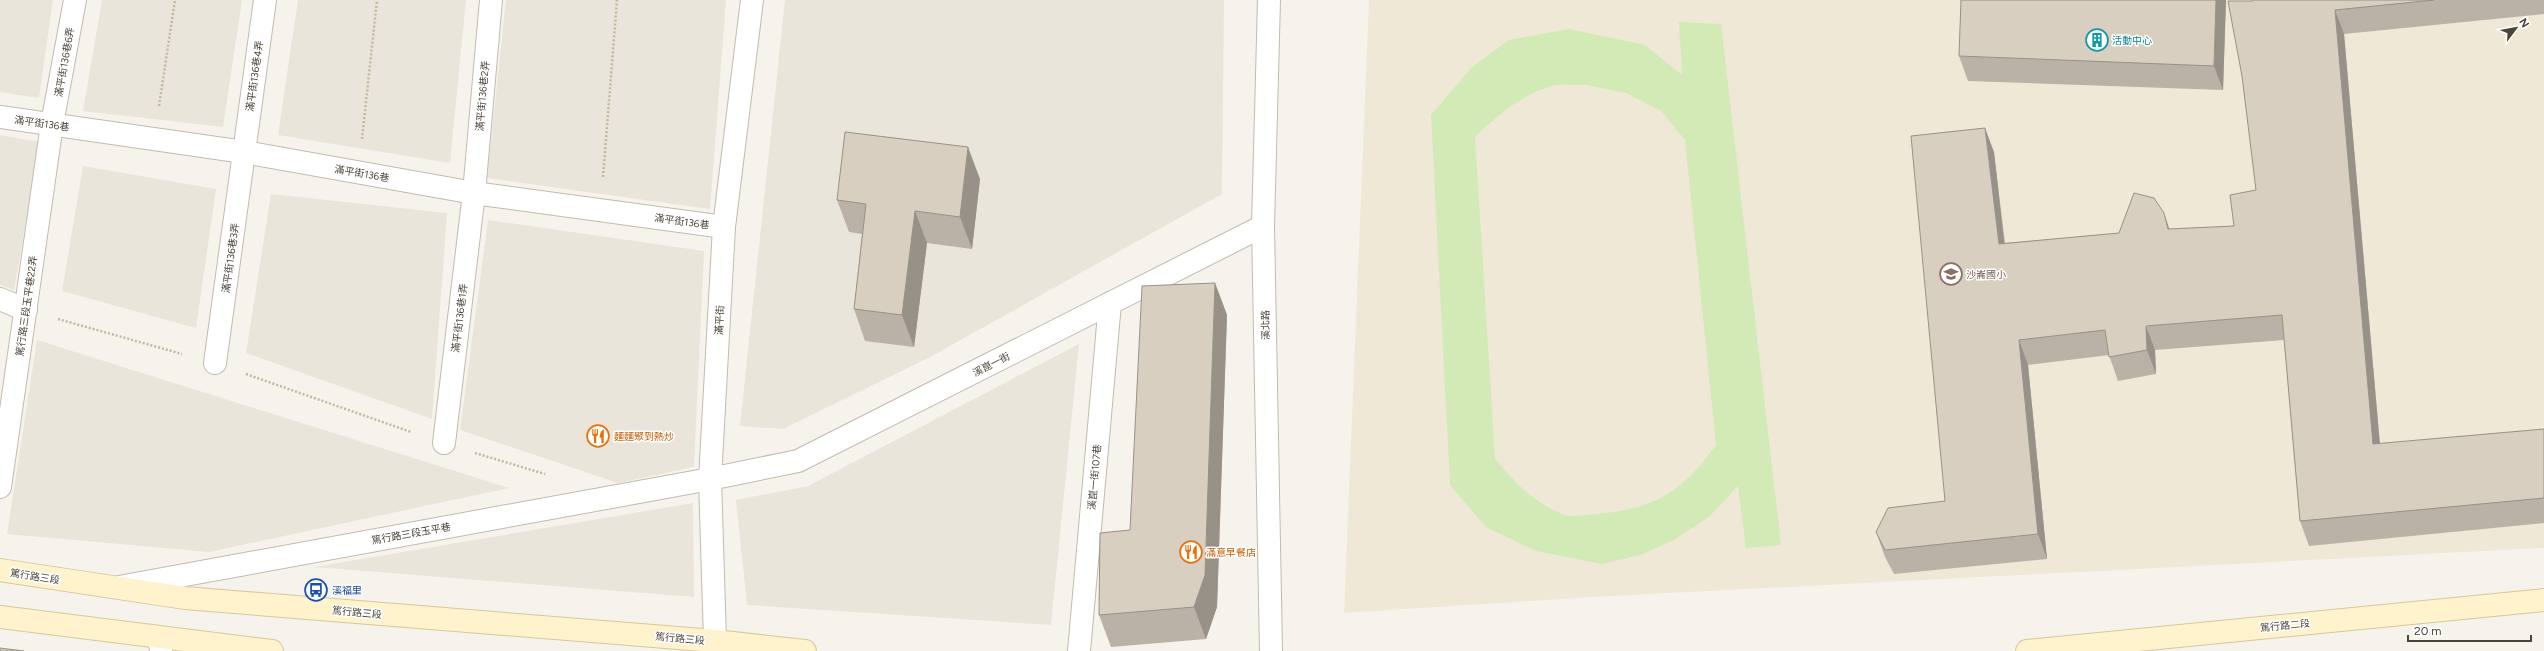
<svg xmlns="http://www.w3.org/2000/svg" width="2544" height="651" viewBox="0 0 2544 651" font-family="Figtree,'Noto Sans TC',sans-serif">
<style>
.residential{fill:#eae5da}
.education{fill:#efe8d6}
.green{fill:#d2eab5;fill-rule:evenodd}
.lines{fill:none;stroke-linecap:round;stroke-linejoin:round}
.lane-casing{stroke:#c2bbae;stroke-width:24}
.street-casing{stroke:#c2bbae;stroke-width:24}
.secondary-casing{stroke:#d6c79b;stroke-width:24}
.path{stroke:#c4b79f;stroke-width:2.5;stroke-dasharray:2 2;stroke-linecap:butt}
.lane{stroke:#fff;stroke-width:22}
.street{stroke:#fff;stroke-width:22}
.secondary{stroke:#fff3cd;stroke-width:22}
.wall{fill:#bab2a6}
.shaded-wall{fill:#979187}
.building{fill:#d8cfc1;stroke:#979187}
.labels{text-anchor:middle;stroke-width:3;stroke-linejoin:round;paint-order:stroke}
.culture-label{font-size:10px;fill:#0d838f;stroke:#fff;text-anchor:start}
.street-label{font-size:10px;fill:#4b4439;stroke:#fff}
.education-label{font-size:10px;fill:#785e54;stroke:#fff;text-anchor:start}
.food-label{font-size:10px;fill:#c56008;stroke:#fff;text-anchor:start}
.transit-label{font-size:10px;fill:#164399;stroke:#fff;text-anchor:start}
</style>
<rect width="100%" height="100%" fill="#f6f3ec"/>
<g class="residential">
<path d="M0 0H53L39 98 0 92Z"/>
<path d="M102 0H242L223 127 83 111Z"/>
<path d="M298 0H466L450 163 278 135Z"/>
<path d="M506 0H726L710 209 487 178Z"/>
<path d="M785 0H1224L1222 194 930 357 783 429 740 426Z"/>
<path d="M0 135 40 142 14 290 0 285Z"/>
<path d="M83 166 216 189 196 328 62 291Z"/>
<path d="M271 194 447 213 432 419 246 353Z"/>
<path d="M488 220 704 251 694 467 618 483 460 430Z"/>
<path d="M37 340 509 488 209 552 7 534Z"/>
<path d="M1079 344 1051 625 747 605 736 500 808 486Z"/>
<path d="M693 503 694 597 314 567Z"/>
</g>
<path class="education" d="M1369 0H2544V548L1593 597 1344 613Z"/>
<path class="green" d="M1679 22 1721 24 1781 545 1746 548 1738 486 1709 517 1672 541 1640 555 1602 564 1536 551 1486 527 1450 485 1431 115 1472 67 1509 40 1569 29 1645 45 1682 75ZM1586 85 1626 93 1661 111 1685 140 1716 445C1682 492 1654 510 1595 514 1587 514 1573 518 1565 515 1534 504 1516 483 1495 459L1475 137C1496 116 1522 94 1552 86 1562 84 1575 85 1586 85Z"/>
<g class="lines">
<g class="lane-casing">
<g id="lane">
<path d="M0 117 244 152 474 193 724 227"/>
<path d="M0 299 26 310"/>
<path d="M215 363 265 0"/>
<path d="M444 443 474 193 491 0"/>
<path d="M0 487 52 124 75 0"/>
<path d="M119 587 710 479"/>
<path d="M159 638 161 651"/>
<path d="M1079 651 1110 303"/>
</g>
</g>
<g class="street-casing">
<g id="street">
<path d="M1269 0 1263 226 1271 651"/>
<path d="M710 479 798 461 1263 226"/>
<path d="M715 641 710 479 724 227 752 0"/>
</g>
</g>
<g class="secondary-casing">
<g id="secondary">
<path d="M0 570 185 598 715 641 805 651"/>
<path d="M0 617 272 651"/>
<path d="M2027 651 2544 600"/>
</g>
</g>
<g class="path">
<path d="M159 106 175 0"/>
<path d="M362 139 377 0"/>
<path d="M603 177 617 0"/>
<path d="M58 319 182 354"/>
<path d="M246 374 411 432"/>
<path d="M475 453 545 474"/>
</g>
<use href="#lane" class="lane"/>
<use href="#street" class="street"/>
<use href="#secondary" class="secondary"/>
</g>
<g class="wall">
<path d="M1961 0H2226L2223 90 1968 81 1959 56Z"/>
<path d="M2253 0H2544V14L2344 34 2380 444 2544 429V523L2309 546 2300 521 2284 340 2155 350 2156 374 2118 381 2109 355 2028 365 2047 559 1894 574 1885 557 1876 532 1945 501 1994 152 2005 243 2170 229 2234 226 2256 190Z"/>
<path d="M980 179 972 249 927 243 914 347 865 341 854 309 862 234 849 232 837 200Z"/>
<path d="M1215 283 1227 315 1217 607 1206 639 1111 647 1099 615 1130 530Z"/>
</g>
<g class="shaded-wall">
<path d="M2216 0H2226L2223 90 2214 66Z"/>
<path d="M2335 10 2344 34 2382 469 2373 444Z"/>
<path d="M1985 128 1994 152 2007 268 1999 244Z"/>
<path d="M968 147 980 179 972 249 960 217Z"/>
<path d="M915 211 927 243 914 347 902 315Z"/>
<path d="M2164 213 2172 237 2168 229Z"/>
<path d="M1215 283 1227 315 1217 607 1206 639 1194 607Z"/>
<path d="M2146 326 2155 350 2156 374 2147 350Z"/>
<path d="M2019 340 2028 365 2047 559 2038 534Z"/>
</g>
<g class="building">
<path d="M1961 0H2216L2214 66 1959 56Z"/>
<path d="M2253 0H2434L2335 10 2373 444 2544 429V498L2300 521 2282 315 2146 326 2147 350 2109 357 2105 330 2019 340 2038 534 1885 550 1876 532 1888 508 1945 501 1911 136 1985 128 1999 244 2119 233 2134 193 2154 198 2164 213 2168 229 2234 226 2230 195 2256 190 2242 76 2228 1H2253Z"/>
<path d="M845 132 968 147 960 217 915 211 902 315 854 309 866 204 837 200Z"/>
<path d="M1215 283 1205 575 1194 607 1099 615 1100 533 1130 530 1142 286Z"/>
<path d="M0 648 24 651H0Z"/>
</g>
<defs>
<g id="building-ring" transform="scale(1.15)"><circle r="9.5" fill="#fff" stroke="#0f9aa8" stroke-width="1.5"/><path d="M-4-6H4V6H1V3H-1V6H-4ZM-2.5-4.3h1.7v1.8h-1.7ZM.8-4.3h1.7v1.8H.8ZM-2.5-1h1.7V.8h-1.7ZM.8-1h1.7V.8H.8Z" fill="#0f9aa8"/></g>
<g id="school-ring" transform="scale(1.15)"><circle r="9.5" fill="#fff" stroke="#8d6e63" stroke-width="1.5"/><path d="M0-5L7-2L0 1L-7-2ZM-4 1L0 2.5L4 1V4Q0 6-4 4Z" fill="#8d6e63"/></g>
<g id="restaurant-ring" transform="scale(1.15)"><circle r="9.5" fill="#fff" stroke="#e8710a" stroke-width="1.5"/><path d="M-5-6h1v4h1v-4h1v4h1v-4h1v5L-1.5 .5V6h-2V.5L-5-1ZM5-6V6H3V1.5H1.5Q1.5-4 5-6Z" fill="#e8710a"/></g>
<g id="bus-ring" transform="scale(1.15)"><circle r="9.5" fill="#fff" stroke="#1a4fb4" stroke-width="1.5"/><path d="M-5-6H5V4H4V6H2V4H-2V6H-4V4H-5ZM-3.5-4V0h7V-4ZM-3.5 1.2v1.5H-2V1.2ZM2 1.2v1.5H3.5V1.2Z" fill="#1a4fb4"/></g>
</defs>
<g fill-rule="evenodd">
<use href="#building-ring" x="2097" y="40"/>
<use href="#school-ring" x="1951" y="274"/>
<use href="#restaurant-ring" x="598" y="436"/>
<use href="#restaurant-ring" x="1191" y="552"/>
<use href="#bus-ring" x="316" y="590"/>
</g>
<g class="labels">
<g class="culture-label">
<text x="2112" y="44">活動中心</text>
</g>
<g class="street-label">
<text transform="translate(64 62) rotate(-80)" y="4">滿平街136巷6弄</text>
<text transform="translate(254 76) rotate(-82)" y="4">滿平街136巷4弄</text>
<text transform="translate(482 96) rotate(-85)" y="4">滿平街136巷2弄</text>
<text transform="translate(42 123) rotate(8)" y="4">滿平街136巷</text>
<text transform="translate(362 173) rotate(10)" y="4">滿平街136巷</text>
<text transform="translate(682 221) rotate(8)" y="4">滿平街136巷</text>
<text transform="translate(230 258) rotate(-82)" y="4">滿平街136巷3弄</text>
<text transform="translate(26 306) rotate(-82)" y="4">篤行路三段玉平巷22弄</text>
<text transform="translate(459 318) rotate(-83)" y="4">滿平街136巷1弄</text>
<text transform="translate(719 320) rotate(-87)" y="4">滿平街</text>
<text transform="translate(1265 325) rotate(-91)" y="4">溪北路</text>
<text transform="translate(991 364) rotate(-27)" y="4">溪崑一街</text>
<text transform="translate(1094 477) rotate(-85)" y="4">溪崑一街107巷</text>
<text transform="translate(411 533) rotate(-10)" y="4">篤行路三段玉平巷</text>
<text transform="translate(35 576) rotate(9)" y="4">篤行路三段</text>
<text transform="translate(357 612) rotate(5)" y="4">篤行路三段</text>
<text transform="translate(2285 625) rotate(-6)" y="4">篤行路二段</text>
<text transform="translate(680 638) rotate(5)" y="4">篤行路三段</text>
</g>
<g class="education-label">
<text x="1966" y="278">沙崙國小</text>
</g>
<g class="food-label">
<text x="614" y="440">麵麵聚到熱炒</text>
<text x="1206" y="556">滿意早餐店</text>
</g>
<g class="transit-label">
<text x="332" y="594">溪福里</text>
</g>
</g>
<g transform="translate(2516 28) rotate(58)" stroke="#ffffff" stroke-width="3" paint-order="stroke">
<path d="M0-3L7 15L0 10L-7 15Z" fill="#4b4439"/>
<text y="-6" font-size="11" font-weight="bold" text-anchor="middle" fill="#4b4439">N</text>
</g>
<path d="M2408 635v6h123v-6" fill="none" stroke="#4b4439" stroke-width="2"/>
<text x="2414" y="635" font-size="12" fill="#4b4439" stroke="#ffffff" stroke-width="3" paint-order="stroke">20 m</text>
</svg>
